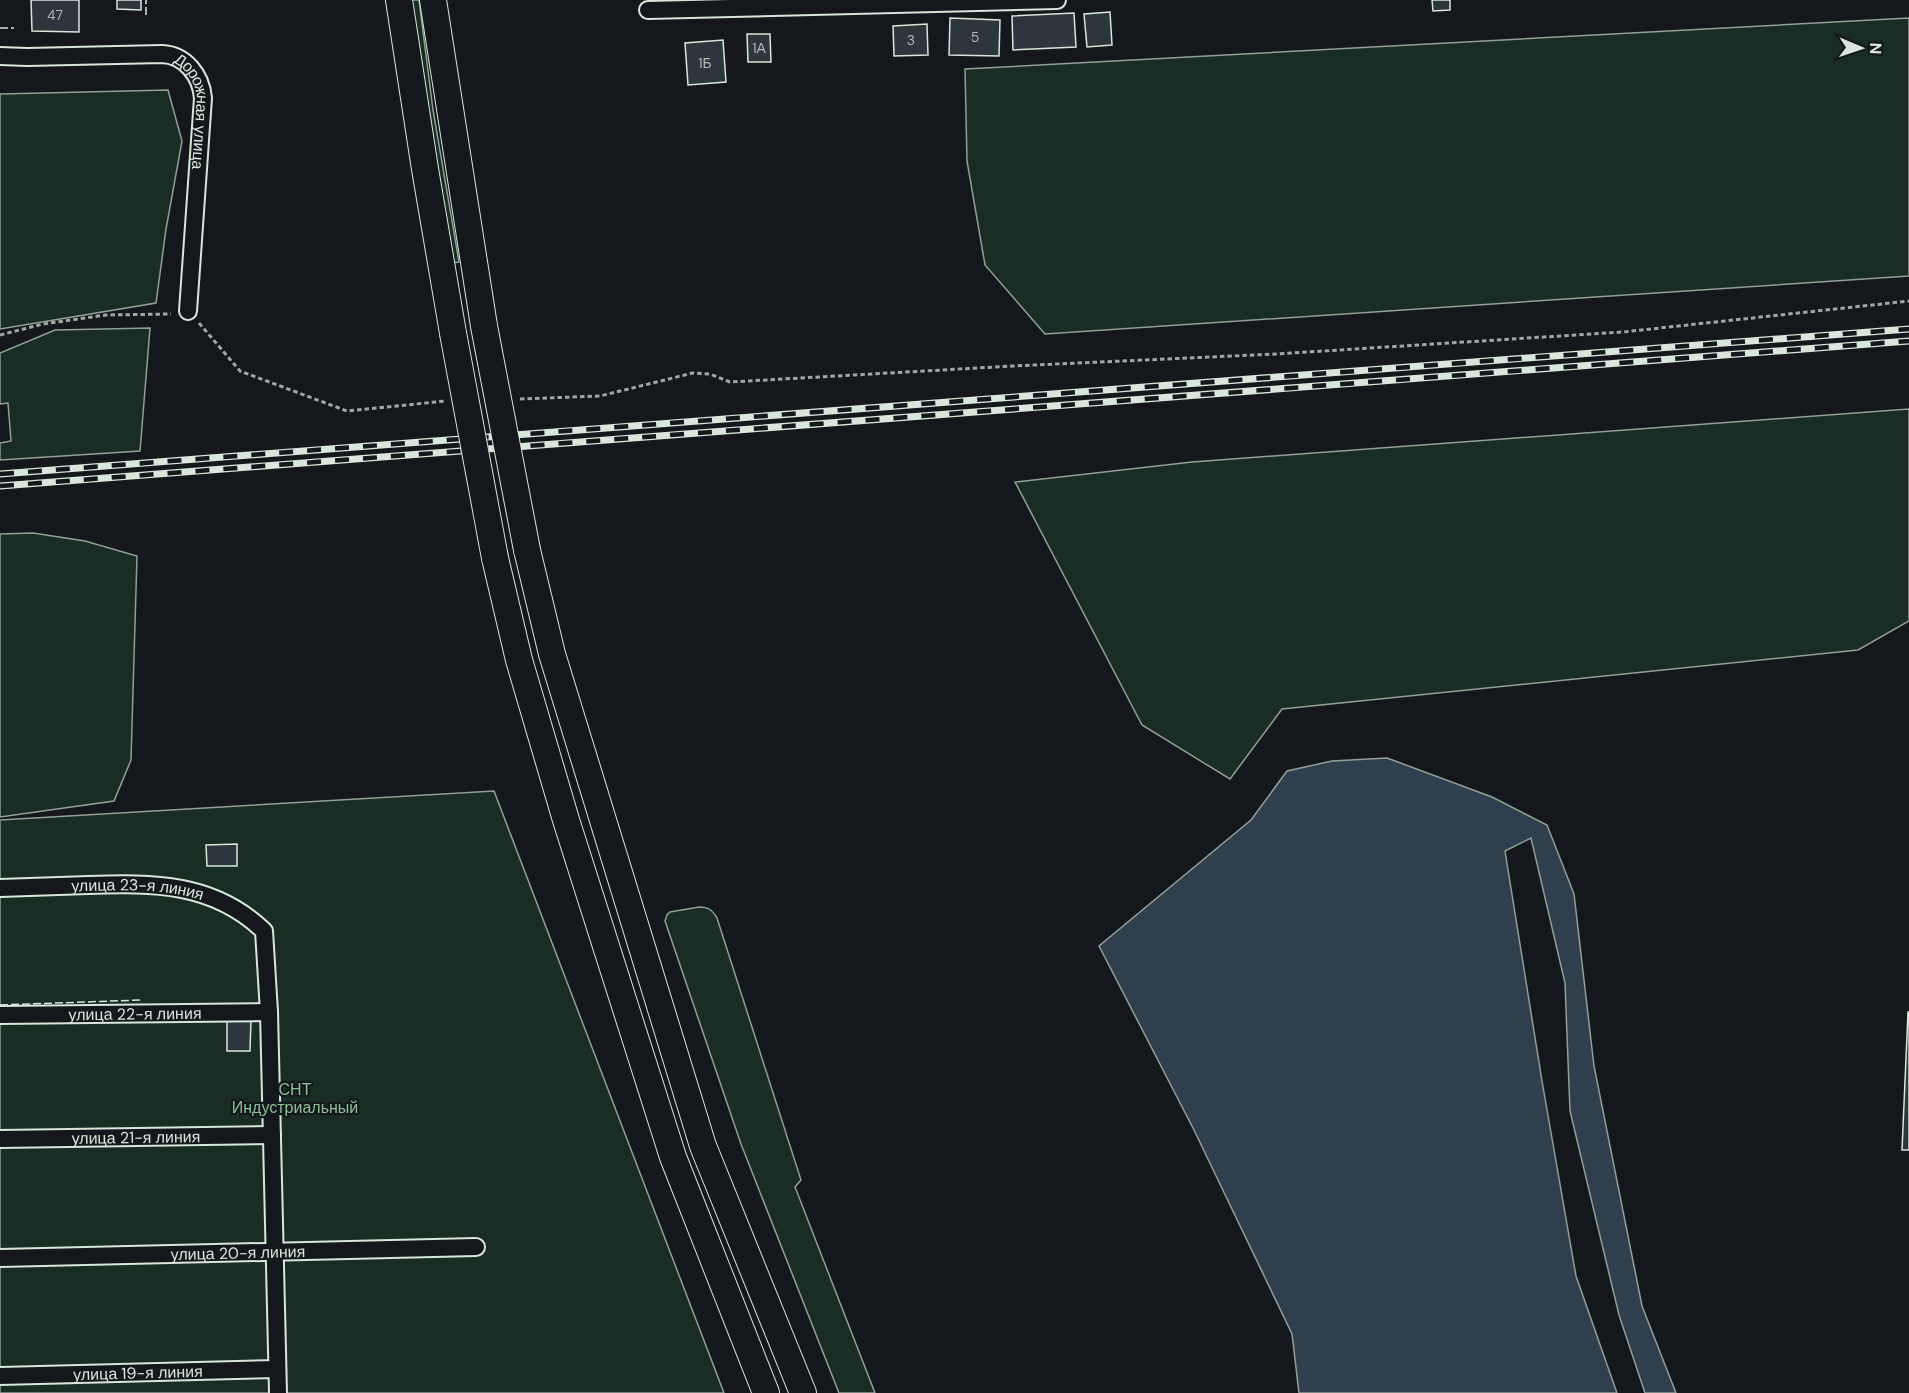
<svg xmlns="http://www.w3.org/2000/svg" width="1909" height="1393" viewBox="0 0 1909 1393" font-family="'DM Sans',sans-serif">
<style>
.green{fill:#1a2d24;stroke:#939e99;stroke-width:1.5}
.water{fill:#2f3f4d;stroke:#939e99;stroke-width:1.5}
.building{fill:#2c363c;stroke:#d8e6dc;stroke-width:1.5}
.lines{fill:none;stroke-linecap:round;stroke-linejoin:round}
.street-casing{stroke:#d8e6dc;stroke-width:20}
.primary-casing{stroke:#d8e6dc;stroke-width:28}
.path{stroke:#9da8a2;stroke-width:3;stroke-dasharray:4.5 3;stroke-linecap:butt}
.street{stroke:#14181c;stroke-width:16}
.primary{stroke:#14181c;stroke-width:26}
.rail-casing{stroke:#d8e6dc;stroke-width:7}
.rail{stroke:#14181c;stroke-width:4.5;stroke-dasharray:14;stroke-linecap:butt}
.primary-bridge-casing{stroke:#d8e6dc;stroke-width:28;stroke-linecap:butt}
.primary-bridge{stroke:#14181c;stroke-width:26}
.fence{stroke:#d8e6dc;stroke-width:1.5;stroke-dasharray:8 3;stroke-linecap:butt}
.labels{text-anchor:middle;stroke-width:4.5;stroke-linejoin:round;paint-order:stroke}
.number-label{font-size:14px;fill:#adbab4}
.street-label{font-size:16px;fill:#d8e6dc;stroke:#14181c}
.park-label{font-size:16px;fill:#8ac095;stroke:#14181c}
</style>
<rect width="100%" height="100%" fill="#14181c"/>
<g class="green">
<path d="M408 0H419L433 110 459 262 450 263Z"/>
<path d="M1909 18V276L1045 334 985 265 967 161 965 69Z"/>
<path d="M168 90 182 141 166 229 156 303 0 329V94Z"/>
<path d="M150 328 140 451 0 460V443L11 441 8 403 0 404V353L55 330Z"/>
<path d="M1909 409V621L1858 650 1282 709 1230 779 1142 725 1015 482 1192 462Z"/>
<path d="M33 533 85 541 137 556 131 760 114 801 0 817V534Z"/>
<path d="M494 791 724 1393H0V820Z"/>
<path d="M699 907C709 907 712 910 717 918L801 1180 795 1187 875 1393H839L741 1144 665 921 667 915 670 912Z"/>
</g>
<path class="water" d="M1387 758 1492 797 1547 825 1574 894 1594 1066 1642 1306 1676 1393H1645L1619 1315 1570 1111 1565 983 1531 838 1505 851 1542 1081 1576 1276 1617 1393H1299L1292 1334 1194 1130 1099 946 1251 820 1287 771 1332 761Z"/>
<g class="building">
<path d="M31 0H79V32L32 31Z"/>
<path d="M117 0H141V10L117 9Z"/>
<path d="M1432 0H1450V10L1433 11Z"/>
<path d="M1110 12 1112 45 1087 47 1084 14Z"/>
<path d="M1074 13 1076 47 1013 50 1012 16Z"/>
<path d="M950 18 1000 20 999 56 949 55Z"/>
<path d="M927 24 928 55 894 56 893 26Z"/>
<path d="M747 34H770L771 62H748Z"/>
<path d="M723 40 726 82 688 85 685 43Z"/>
<path d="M237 844V866H207L206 845Z"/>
<path d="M1908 1012H1909V1150H1902Z"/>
<path d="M227 1019H251L250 1051H227Z"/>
</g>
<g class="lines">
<g class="street-casing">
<g id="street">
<path d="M648 10 1057 0"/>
<path id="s1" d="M0 56 27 57 162 54C185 55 201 75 203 98L188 311"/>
<path id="s2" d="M0 888C29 887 58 886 88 885 153 883 213 882 264 931L269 1012 278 1393"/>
<path id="s3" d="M0 1015 269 1012"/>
<path id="s4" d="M0 1139 272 1135"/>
<path id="s5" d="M0 1258 476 1247"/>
<path id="s6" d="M0 1376 277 1369"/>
</g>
</g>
<g class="primary-casing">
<g id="primary">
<path d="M399 0 425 169 453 333"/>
<path d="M433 0 484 326"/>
<path d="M527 550 552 654 703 1146 803 1393"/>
<path d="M495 558 519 660 566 820 673 1157 766 1393"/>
</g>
</g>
<g class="path">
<path d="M199 323 240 371 347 411 445 401"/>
<path d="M0 335 43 324 106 315 171 314"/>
<path d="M520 399 600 396 693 373 710 374 730 382 1013 366 1276 354 1623 332 1909 301"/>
</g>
<use href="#street" class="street"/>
<use href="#primary" class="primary"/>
<g class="rail-casing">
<g id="rail">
<path d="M0 474 1909 329"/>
<path d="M0 486 1909 341"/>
</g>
</g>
<use href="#rail" class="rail"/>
<g class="primary-bridge-casing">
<g id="primary-bridge">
<path d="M484 326 527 550"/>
<path d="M453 333 495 558"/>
</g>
</g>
<use href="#primary-bridge" class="primary-bridge"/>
<g class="fence">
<path d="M146 15V0"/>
<path d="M0 28H14"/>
<path d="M0 1005 141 1000"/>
</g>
</g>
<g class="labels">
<g class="number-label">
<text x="55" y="20">47</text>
<text x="975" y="42">5</text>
<text x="911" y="45">3</text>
<text x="759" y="53">1А</text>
<text x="705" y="68">1Б</text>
</g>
<g class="street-label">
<text dy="6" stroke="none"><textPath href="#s1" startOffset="238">Дорожная улица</textPath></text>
<text dy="6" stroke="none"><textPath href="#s2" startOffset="138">улица 23-я линия</textPath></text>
<text dy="6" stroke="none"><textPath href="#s3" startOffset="135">улица 22-я линия</textPath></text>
<text dy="6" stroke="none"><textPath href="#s4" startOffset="136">улица 21-я линия</textPath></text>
<text dy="6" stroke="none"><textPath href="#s5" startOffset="238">улица 20-я линия</textPath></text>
<text dy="6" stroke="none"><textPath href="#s6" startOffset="138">улица 19-я линия</textPath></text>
</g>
<g class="park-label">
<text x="295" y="1095">СНТ<tspan x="295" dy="18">Индустриальный</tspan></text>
</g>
</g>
<g transform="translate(1861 48) rotate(92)" stroke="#14181c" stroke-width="4.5" paint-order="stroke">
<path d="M0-4.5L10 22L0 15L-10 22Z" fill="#d8e6dc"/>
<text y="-9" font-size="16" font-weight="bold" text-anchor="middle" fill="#d8e6dc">N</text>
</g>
</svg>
